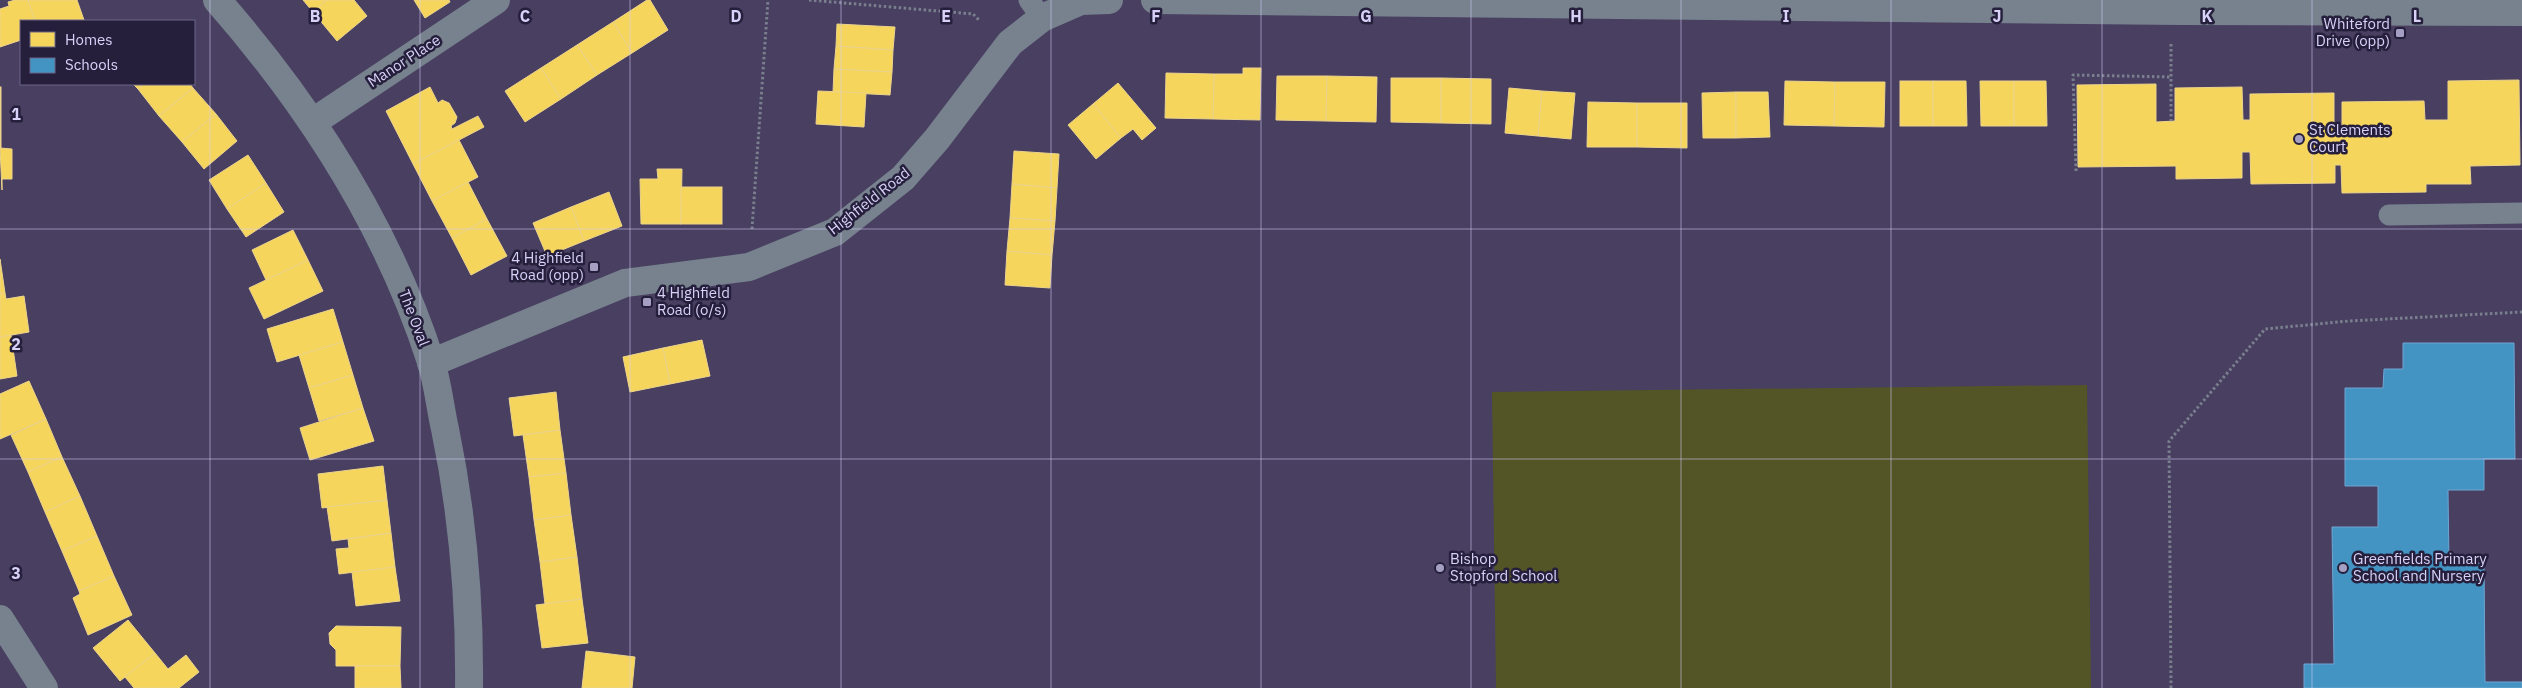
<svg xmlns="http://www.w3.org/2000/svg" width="2522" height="688" viewBox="0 0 2522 688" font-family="'IBM Plex Sans',sans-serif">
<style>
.green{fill:#545526}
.homes{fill:#f6d55c;stroke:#edd48b}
.schools{fill:#4393c3;stroke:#70a6d3}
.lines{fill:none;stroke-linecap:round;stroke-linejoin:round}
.path{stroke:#7a7f8e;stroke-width:3;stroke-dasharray:2.5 2.5;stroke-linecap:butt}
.lane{stroke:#77828e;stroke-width:21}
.street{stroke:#77828e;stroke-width:28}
.grid{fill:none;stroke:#d8d2f9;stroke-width:1;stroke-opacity:0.55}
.poi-dot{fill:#a69fc4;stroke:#251f3c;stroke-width:2}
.labels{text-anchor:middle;stroke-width:5;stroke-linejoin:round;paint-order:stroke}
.poi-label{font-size:15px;fill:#d8d2f9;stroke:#251f3c;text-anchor:start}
.street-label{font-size:15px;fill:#d8d2f9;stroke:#251f3c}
.grid-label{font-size:16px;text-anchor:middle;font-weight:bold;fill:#d8d2f9;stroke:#251f3c;stroke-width:5;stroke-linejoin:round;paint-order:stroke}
</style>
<rect width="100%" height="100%" fill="#483f61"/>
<path class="green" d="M2087 385 2091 688H1496L1492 392Z"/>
<g class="homes">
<path d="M15 0H28L35 21H21V40L0 47V9L9 6 8 2Z"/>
<path d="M28 0H77L84 20 35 21Z"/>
<path d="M303 0H327L313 12Z"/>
<path d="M327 0H354L367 16 337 41 313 12Z"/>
<path d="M414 0H449L450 2 425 18Z"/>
<path d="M647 0H650L668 30 632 53 613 22Z"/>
<path d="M613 22 632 53 597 75 577 45Z"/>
<path d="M837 24 895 27 893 50 836 46Z"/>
<path d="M577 45 597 75 561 99 541 68Z"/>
<path d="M836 46 893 50 892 72 834 69Z"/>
<path d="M541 68 561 99 525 122 505 91Z"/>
<path d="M1243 68H1261L1260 120 1213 119 1214 74H1243Z"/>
<path d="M834 69 892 72 890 95 833 92Z"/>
<path d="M1166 73 1214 74 1213 119 1165 118Z"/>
<path d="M1277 76H1327L1326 121 1276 120Z"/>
<path d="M1327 76 1377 77 1376 122 1326 121Z"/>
<path d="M1391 78H1441V123L1391 122Z"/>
<path d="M1441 78 1491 79V124L1441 123Z"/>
<path d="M2519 80 2520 165 2470 166 2471 184H2426V192L2342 193 2341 165H2335V183L2251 184 2250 152H2242V178L2176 179V166L2078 167 2077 85 2156 84V122L2175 121V88L2242 87 2243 120H2250V94L2334 93V127H2342V102L2424 101 2425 120H2448V81Z"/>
<path d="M1785 81 1835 82 1834 126 1784 125Z"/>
<rect x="1900" y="81" width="33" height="45"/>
<path d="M1933 81H1966L1967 126H1933Z"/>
<path d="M1980 81H2014V126H1981Z"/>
<path d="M2014 81H2046L2047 126H2014Z"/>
<path d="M1835 82H1885L1884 127 1834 126Z"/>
<path d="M1118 83 1156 128 1142 140 1133 129 1121 138 1093 104Z"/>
<path d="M133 84H144L138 89Z"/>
<path d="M144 84H190L193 88 159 116 138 89Z"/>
<rect x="0" y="87" width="1" height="61"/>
<path d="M430 87 438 103 442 100 449 103 457 117 455 123 451 126 452 129 478 116 484 127 413 164 386 111Z"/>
<path d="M193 88 216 114 182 142 159 116Z"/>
<path d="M1509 88 1542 91 1538 136 1505 133Z"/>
<path d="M818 91 866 93 864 127 816 124Z"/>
<path d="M1542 91 1575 93 1571 139 1538 136Z"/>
<path d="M1736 92V138H1703L1702 93Z"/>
<path d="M1736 92H1768L1770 137 1736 138Z"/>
<path d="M1588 102 1637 103V147H1587Z"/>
<path d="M1637 103H1687V148L1637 147Z"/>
<path d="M1093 104 1121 138 1096 159 1068 125Z"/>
<path d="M216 114 237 141 204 169 182 142Z"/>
<path d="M459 140 478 177 432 201 413 164Z"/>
<path d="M0 148 12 149V179H2V190Z"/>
<path d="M1014 151 1059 154 1057 188 1012 184Z"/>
<path d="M248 155 266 183 227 209 209 180Z"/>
<path d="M657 169H682L681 224H641L640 179H658Z"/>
<path d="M468 182 487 219 452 238 432 201Z"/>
<path d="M266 183 284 212 246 237 227 209Z"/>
<path d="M1012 184 1057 188 1055 221 1010 218Z"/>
<rect x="681" y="187" width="41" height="37"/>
<path d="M609 192 622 226 584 241 571 207Z"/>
<path d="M571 207 584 241 547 256 533 223Z"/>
<path d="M1010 218 1055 221 1052 255 1007 251Z"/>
<path d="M487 219 507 256 471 275 452 238Z"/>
<path d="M293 230 308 260 266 280 252 250Z"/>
<path d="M1007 251 1052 255 1050 288 1005 285Z"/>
<path d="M0 259 5 293 0 294Z"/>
<path d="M308 260 323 291 264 319 249 288Z"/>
<path d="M5 293 6 299 24 296 29 332 0 337V294Z"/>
<path d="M333 309 343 342 277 362 267 329Z"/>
<path d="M11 335 17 376 0 379V337Z"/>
<path d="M702 340 710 376 670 384 663 348Z"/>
<path d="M343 342 353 375 309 388 299 355Z"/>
<path d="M663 348 670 384 630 392 623 357Z"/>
<path d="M353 375 363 408 319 421 309 388Z"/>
<path d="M29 381 46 419 0 439V394Z"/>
<path d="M556 392 560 430 514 436 509 398Z"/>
<path d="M363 408 374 441 310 460 300 428Z"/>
<path d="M46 419 62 457 28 472 11 435Z"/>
<path d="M560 430 566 473 529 477 523 435Z"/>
<path d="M62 457 80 496 45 512 28 472Z"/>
<path d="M383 466 387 500 322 508 318 474Z"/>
<path d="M566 473 571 515 534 520 529 477Z"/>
<path d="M80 496 97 536 62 551 45 512Z"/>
<path d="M387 500 391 533 332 541 327 507Z"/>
<path d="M571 515 577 557 540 562 534 520Z"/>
<path d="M391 533 395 567 339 574 336 549 349 548 348 539Z"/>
<path d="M97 536 114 576 79 591 62 551Z"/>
<path d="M577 557 582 599 545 604 540 562Z"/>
<path d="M395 567 400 601 356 606 352 572Z"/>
<path d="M114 576 132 615 88 635 73 598 80 594 79 591Z"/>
<path d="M582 599 588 643 542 648 536 605Z"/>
<path d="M128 620 155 653 120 681 93 648Z"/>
<path d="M336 626 401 627 400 666H336V650L330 644 329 633Z"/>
<path d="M586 651 635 657 632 688H582Z"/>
<path d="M155 653 168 669 186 655 199 672 179 688H134L125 677Z"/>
<path d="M355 666H400L401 688H355Z"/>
</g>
<path class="schools" d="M2403 343H2514L2515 459H2484V490H2448L2449 563H2484L2485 682H2522V688H2304V664H2334L2332 527H2378V486H2345V388H2383L2384 369H2403Z"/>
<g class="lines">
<g class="path">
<path d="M809 0 973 14 980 21"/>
<path d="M2171 44V121"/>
<path d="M2076 171 2073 75 2172 77"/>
<path d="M752 229 768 0"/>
<path d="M2171 688 2169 441 2265 329 2349 321 2522 312"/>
</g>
<g class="lane">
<path d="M1029 0 1042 18"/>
<path d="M2389 215 2522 213"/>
</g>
<g class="street">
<path d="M217 0C309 105 388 228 431 362 438 384 440 407 445 429 463 516 470 599 469 688"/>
<path d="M1155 0 2180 11 2522 12"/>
<path d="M313 122 496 0"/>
<path d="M431 363 625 283 749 267 835 232 903 178 937 139 1010 43 1042 18 1081 1 1109 0"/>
<path d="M0 619 44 688"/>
</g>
</g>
<path class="grid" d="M210 0V688M420 0V688M630 0V688M841 0V688M1051 0V688M1261 0V688M1471 0V688M1681 0V688M1891 0V688M2102 0V688M2312 0V688M0 229H2522M0 459H2522"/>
<g class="poi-dot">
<rect x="2395" y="28" width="10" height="10" rx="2.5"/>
<circle cx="2299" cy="139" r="5"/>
<rect x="589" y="262" width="10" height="10" rx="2.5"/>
<rect x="642" y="297" width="10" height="10" rx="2.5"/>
<circle cx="1440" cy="568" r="5"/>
<circle cx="2343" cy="568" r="5"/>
</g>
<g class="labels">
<g class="poi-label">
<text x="2390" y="29" text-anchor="end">Whiteford<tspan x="2390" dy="17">Drive (opp)</tspan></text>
<text x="2309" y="135">St Clements<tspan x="2309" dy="17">Court</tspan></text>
<text x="584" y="263" text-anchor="end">4 Highfield<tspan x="584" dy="17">Road (opp)</tspan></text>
<text x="657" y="298">4 Highfield<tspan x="657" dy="17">Road (o/s)</tspan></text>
<text x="1450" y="564">Bishop<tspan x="1450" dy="17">Stopford School</tspan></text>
<text x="2353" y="564">Greenfields Primary<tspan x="2353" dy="17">School and Nursery</tspan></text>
</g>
<g class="street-label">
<text transform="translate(404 61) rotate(-33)" y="5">Manor Place</text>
<text transform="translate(869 201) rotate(-38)" y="5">Highfield Road</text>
<text transform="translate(414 318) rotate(69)" y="5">The Oval</text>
</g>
</g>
<g class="grid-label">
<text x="315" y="22">B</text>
<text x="525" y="22">C</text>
<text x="736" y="22">D</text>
<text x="946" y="22">E</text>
<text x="1156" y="22">F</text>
<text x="1366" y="22">G</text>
<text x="1576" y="22">H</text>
<text x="1786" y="22">I</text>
<text x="1997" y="22">J</text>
<text x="2207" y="22">K</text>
<text x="2417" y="22">L</text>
<text x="16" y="120">1</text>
<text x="16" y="350">2</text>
<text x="16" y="579">3</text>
</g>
<rect x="20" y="20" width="175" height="65" fill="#251f3c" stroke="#6d6788"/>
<rect x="30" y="32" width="25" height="15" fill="#f6d55c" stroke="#6d6788"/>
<text x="65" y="45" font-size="15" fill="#d8d2f9">Homes</text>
<rect x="30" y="58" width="25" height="15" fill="#4393c3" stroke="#6d6788"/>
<text x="65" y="70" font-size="15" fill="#d8d2f9">Schools</text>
</svg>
